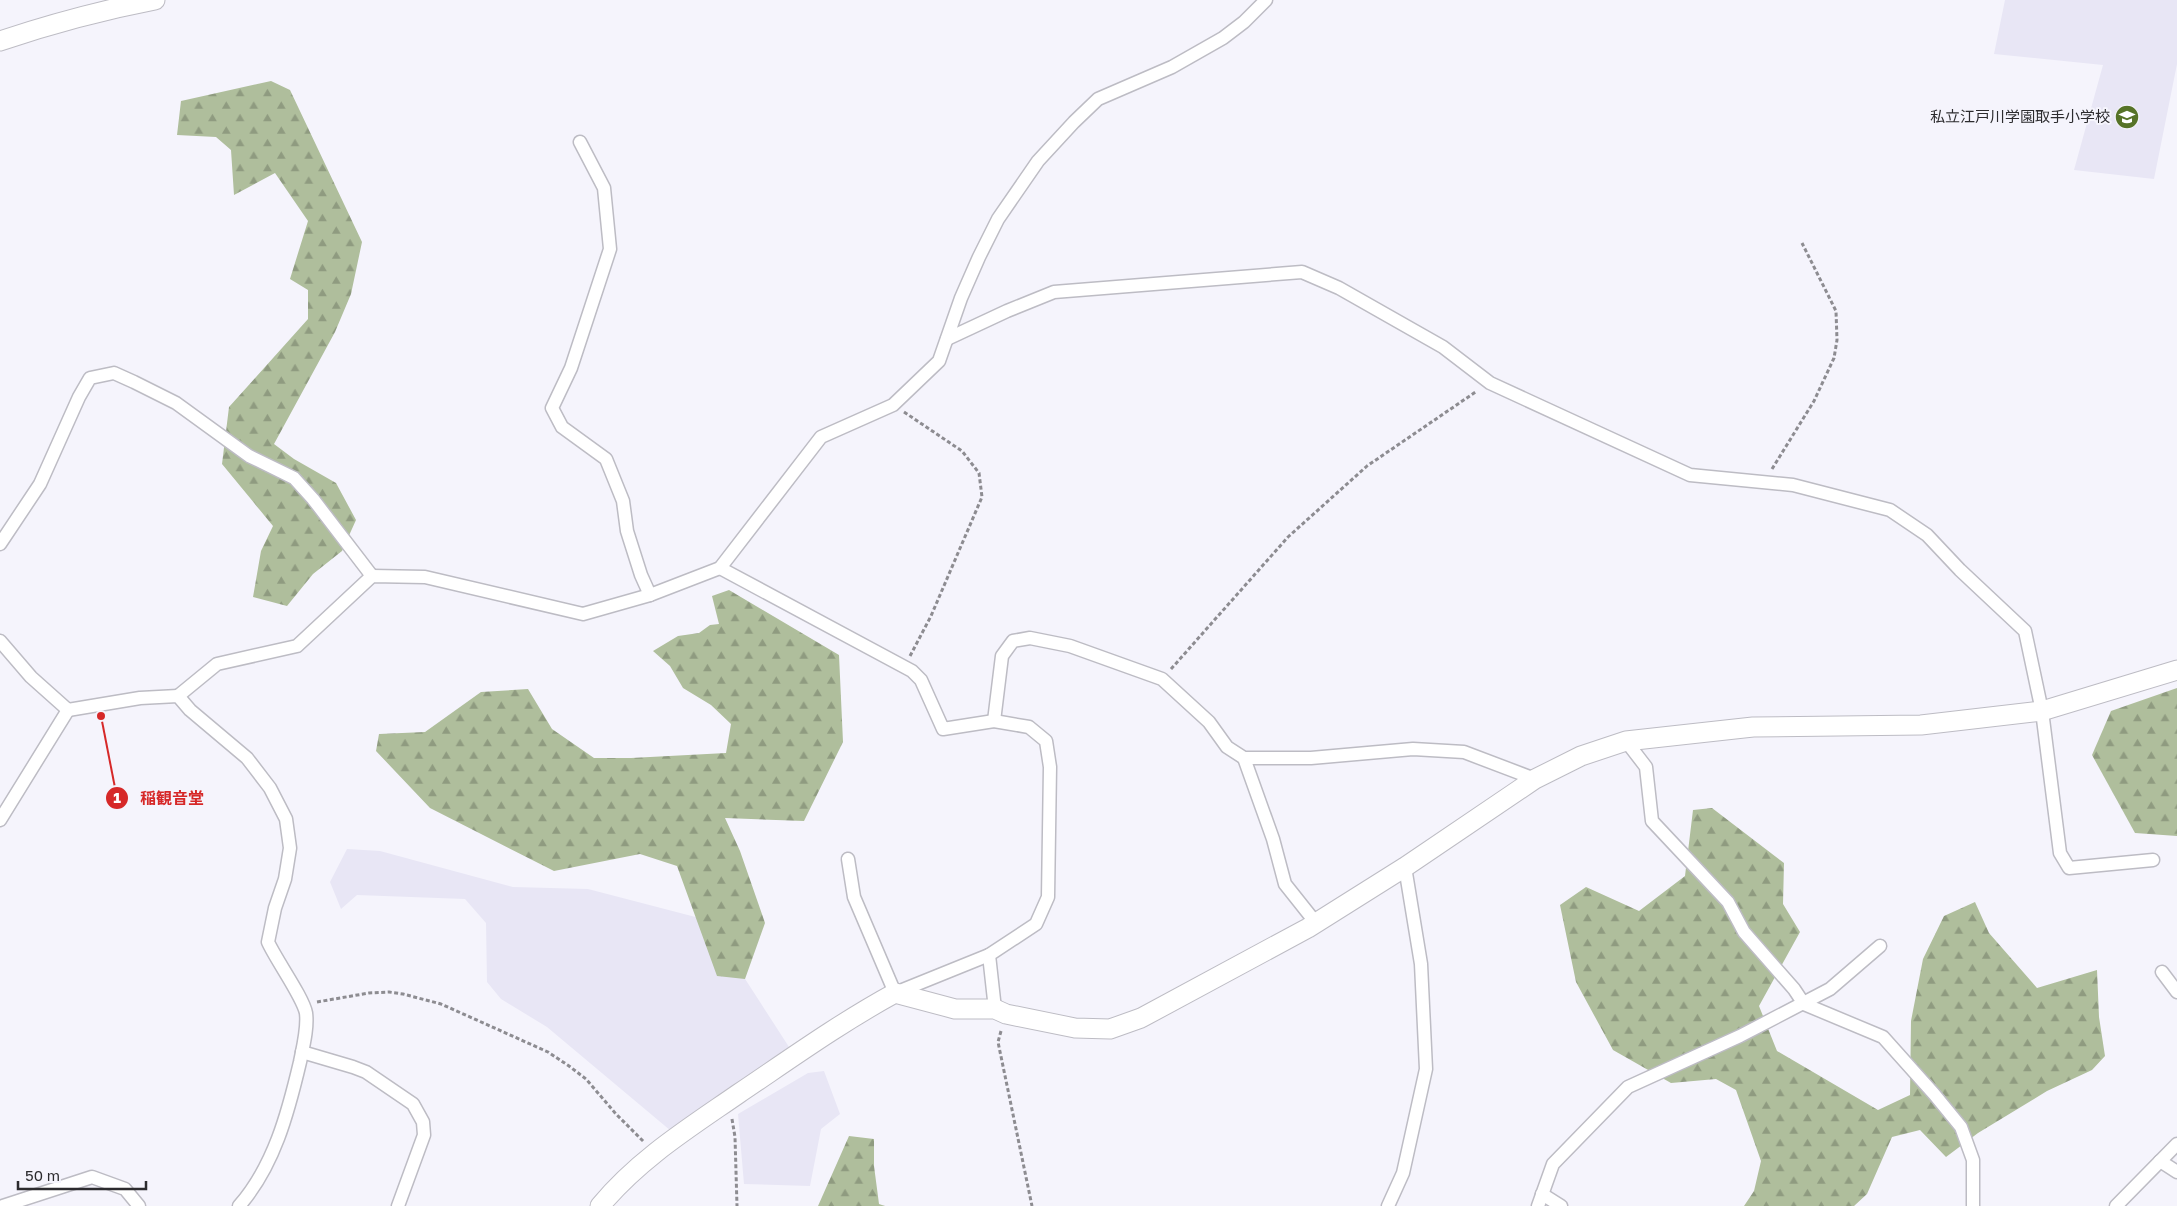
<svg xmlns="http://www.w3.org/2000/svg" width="2177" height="1206" viewBox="0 0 2177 1206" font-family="'Golos Text','Noto Sans JP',sans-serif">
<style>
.built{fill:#e8e6f5}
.forest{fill:url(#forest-firs)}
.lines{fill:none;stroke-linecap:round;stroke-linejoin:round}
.street-casing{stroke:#bdbcc4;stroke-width:15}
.secondary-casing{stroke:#bdbcc4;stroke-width:21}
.path{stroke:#8d8c91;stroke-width:3;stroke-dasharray:4 2.5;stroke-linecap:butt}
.street{stroke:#fff;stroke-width:12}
.secondary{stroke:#fff;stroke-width:19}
.labels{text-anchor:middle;stroke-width:4;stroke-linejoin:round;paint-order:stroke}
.poi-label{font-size:15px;fill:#2c2b2e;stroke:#f5f4fc;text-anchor:end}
.leader{fill:none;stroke:#d62828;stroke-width:2}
.callout-dot{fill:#d62828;stroke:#f5f4fc;stroke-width:2}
.mark-label{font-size:15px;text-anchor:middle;font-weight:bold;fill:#fff}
.callout-label{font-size:16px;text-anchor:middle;font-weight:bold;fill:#d62828;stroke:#f5f4fc;stroke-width:4;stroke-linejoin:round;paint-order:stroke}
</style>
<defs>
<pattern id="forest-firs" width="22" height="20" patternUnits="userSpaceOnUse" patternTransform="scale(1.25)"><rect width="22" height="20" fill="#afbe9c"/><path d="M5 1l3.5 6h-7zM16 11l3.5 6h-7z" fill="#8f9b80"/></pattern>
</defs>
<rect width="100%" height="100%" fill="#f5f4fc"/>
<g class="built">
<path d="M2005 0H2177V64L2154 179 2074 170 2103 65 1994 54Z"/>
<path d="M347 849 380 851 513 887 588 889 707 920 789 1047 677 1136 547 1027 501 999 487 982 486 923 465 899 357 895 341 909 330 882Z"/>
<path d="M824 1071 840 1114 821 1129 810 1186 744 1184 738 1114 808 1073Z"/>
</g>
<g class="forest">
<path d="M271 81 290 90 362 242 351 294 335 332 274 444 294 459 336 483 356 520 342 551 313 574 287 606 253 597 261 551 273 526 222 464 229 407 308 319V290L290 279 308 221 275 173 234 195 231 150 216 137 177 135 181 101Z"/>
<path d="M729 590 839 655 843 742 804 821 725 818 740 851 765 923 745 979 717 976 677 866 640 854 554 871 430 808 376 751 379 734 425 732 481 692 528 689 552 729 594 758H631L726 753 731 724 711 705 683 688 670 666 653 651 678 636 699 633 710 625 719 624 712 596Z"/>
<path d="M2177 688V836L2135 833 2092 755 2111 711Z"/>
<path d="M1712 808 1784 863 1783 904 1800 932 1759 1006 1777 1051 1878 1110 1910 1095 1911 1021 1923 959 1944 916 1975 902 1989 933 2037 988 2097 970 2099 1017 2105 1056 2092 1070 2047 1091 1978 1133 1946 1157 1920 1130 1892 1137 1867 1194 1854 1206H1744L1754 1191 1761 1161 1736 1090 1716 1079 1671 1083 1613 1050 1576 982 1560 905 1586 887 1639 911 1685 876 1693 810Z"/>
<path d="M849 1136 874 1139V1166L879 1204 885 1206H818Z"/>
</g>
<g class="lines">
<g class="street-casing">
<g id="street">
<path d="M580 142 604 188 610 249 571 368 552 408 562 427 606 459 623 501 627 531 641 575 650 595"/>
<path d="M947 339 1007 311 1054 292 1302 272 1339 288 1443 347 1490 383 1690 475 1793 485 1890 510 1927 535 1960 570 2025 631 2042 711 2060 853 2069 868 2153 860"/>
<path d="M0 544 40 484 79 397 90 378 114 373 134 382 176 403 249 456 294 478 313 499 372 576"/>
<path d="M720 568 912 671 921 680 943 729 994 721 1029 727 1046 741 1050 767 1048 897 1036 924 989 955 995 1009"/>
<path d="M0 641 31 677 68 710 140 698 178 696 190 710 247 758 270 788 286 819 290 848 285 879 275 908 268 942C276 960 303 997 306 1013 308 1028 303 1047 300 1062 288 1113 274 1166 239 1206"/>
<path d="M178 696 217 664 297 646 372 576 425 577 583 614 650 595 720 568 821 437 893 405 939 361 961 298 979 257 998 219 1038 161 1074 122 1098 99 1172 67 1223 38 1244 22 1266 0"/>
<path d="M994 721 1002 656 1013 641 1030 638 1070 646 1162 679 1209 722 1227 747 1244 758H1311L1413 749 1464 752 1535 779"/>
<path d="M1626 741 1646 767 1652 821 1728 902 1744 932 1794 989 1804 1004 1883 1037 1934 1094 1961 1127 1973 1160V1206"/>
<path d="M1244 758 1273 839 1285 884 1316 923"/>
<path d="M0 820 68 710"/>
<path d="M848 859 854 897 895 993 989 955"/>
<path d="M2162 972 2177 992"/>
<path d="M302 1052 353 1067 366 1072 413 1104 423 1122 424 1135 398 1206"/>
<path d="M2160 1161 2177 1172"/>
<path d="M1542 1194 1561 1206"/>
<path d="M3 1206 92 1177 125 1189 139 1206"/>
<path d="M1388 1206 1403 1173 1426 1069 1421 964 1405 867"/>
<path d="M1538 1206 1553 1164 1628 1087 1740 1036 1830 989 1880 946"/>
<path d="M2116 1206 2177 1144"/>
</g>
</g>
<g class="secondary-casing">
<g id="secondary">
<path d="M0 41C51 24 103 10 155 0"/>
<path d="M600 1206C639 1159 689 1128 738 1094 790 1059 840 1023 895 993L955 1009H995L1006 1014 1075 1028 1110 1029 1141 1018 1308 928 1405 867 1535 779 1581 756 1626 741 1753 727 1921 725 2042 711 2177 670"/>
</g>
</g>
<g class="path">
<path d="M904 412 962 451 979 473 982 497 931 616 910 656"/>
<path d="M1772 469 1814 401 1834 358 1837 340 1836 311 1802 243"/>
<path d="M1171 669 1288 537 1367 466 1477 391"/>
<path d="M317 1002 369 993 389 992 403 994 441 1004 548 1052 569 1066 586 1079 616 1114 644 1142"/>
<path d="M1001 1031 998 1042 1032 1206"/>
<path d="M732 1119 735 1137 737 1206"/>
</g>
<use href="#street" class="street"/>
<use href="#secondary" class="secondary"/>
</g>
<defs>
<g id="school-disc" transform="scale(1.25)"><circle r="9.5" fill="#567327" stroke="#f5f4fc"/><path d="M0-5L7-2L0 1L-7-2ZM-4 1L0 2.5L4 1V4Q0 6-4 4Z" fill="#fff"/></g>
</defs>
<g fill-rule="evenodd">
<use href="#school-disc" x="2127" y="117"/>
</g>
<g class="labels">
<g class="poi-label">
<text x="2110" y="122">私立江戸川学園取手小学校</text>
</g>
</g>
<path class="leader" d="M101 716L117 798"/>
<g class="callout-dot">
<circle cx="101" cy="716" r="5"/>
<circle cx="117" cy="798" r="12"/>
</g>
<g class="mark-label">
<text x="117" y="803">1</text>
</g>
<g class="callout-label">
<text x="172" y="804">稲観音堂</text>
</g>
<path d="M18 1181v8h128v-8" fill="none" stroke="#2c2b2e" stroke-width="2.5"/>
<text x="25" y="1181" font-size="15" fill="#2c2b2e" stroke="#f5f4fc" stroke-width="4" paint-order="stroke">50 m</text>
</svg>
